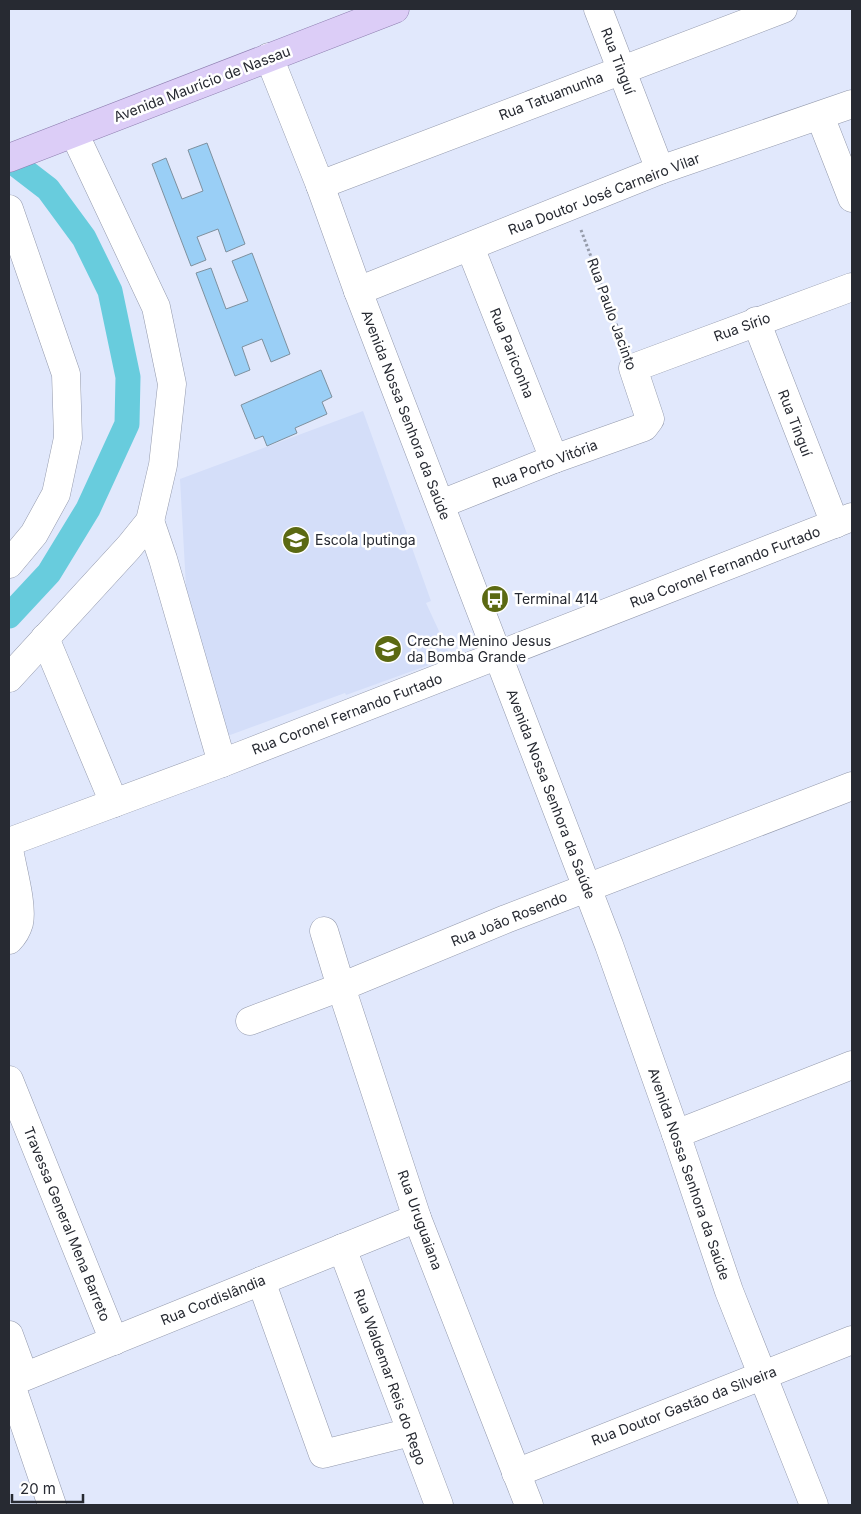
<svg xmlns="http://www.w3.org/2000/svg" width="861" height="1514" viewBox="0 0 861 1514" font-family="Inter,sans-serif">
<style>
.built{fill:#d4def9}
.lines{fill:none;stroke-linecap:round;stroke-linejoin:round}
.canal{stroke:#68ccdd;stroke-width:25}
.building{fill:#9acff6;stroke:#7e909e}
.minor-casing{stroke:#9399ac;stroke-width:29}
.major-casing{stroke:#8d7eaf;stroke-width:29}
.path{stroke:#959baa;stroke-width:3;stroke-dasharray:2.5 2.5;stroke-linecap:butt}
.minor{stroke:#fff;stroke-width:28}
.major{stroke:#dccdf7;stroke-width:28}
.labels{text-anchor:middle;stroke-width:5;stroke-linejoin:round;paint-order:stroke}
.street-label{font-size:14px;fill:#272a32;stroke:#fff}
.poi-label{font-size:14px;fill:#272a32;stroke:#fff;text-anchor:start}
</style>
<rect width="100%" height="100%" fill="#e1e8fc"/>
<path class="built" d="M363 411 431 601 426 603 451 657 346 695 345 693 222 738 188 623 180 479Z"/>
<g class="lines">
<path class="canal" d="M9 159 48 189 84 238 110 291 128 377 127 424 88 509 49 573 9 616"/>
</g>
<g class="building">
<path d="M207 143 245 244 226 252 218 229 197 237 206 260 191 266 152 164 166 158 182 199 203 191 188 150Z"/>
<path d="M252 253 290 354 271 362 262 339 242 347 250 370 235 376 196 273 211 268 226 309 248 301 232 261Z"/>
<path d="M321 370 332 397 322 402 327 414 295 428 297 433 267 446 263 436 255 439 241 405Z"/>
</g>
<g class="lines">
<g class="minor-casing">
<g id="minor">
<path d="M598 9 660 170"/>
<path d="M269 57 320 185 358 291 609 945 676 1134 729 1291 814 1505"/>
<path d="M820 116 852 198"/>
<path d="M320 185 783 9"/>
<path d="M9 209 66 374 68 438 56 494 34 534 9 564"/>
<path d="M470 247 554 459"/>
<path d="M358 291 660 170 852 104"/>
<path d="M756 321 835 524"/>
<path d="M441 504 554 459 644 427 650 419 633 368 852 287"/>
<path d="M150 521 163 559 222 763"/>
<path d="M45 638 114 803"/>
<path d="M9 678 129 547 150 521 163 465 172 384 156 307 74 133"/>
<path d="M9 842 222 763 852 517"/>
<path d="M9 849C12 868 23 905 19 923 17 930 14 935 9 940"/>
<path d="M324 931 341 987 417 1218 529 1505"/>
<path d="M250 1021 341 987 506 919 852 786"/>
<path d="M9 1080 114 1341"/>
<path d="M676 1134 852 1065"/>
<path d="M342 1248 439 1505"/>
<path d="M261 1281 323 1454 411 1432"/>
<path d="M9 1335 24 1376"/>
<path d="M10 1382 52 1505"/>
<path d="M9 1383 417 1218"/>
<path d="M516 1473 852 1340"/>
</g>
</g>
<g class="major-casing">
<path id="major" d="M9 158 395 9"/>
</g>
<path class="path" d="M581 230 624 345"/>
<use href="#minor" class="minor"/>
<use href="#major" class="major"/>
</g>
<defs>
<g id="school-disc" transform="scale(1.4375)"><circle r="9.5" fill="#5b6912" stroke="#fff"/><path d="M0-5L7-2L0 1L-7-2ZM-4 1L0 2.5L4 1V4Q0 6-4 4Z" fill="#fff"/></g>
<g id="bus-disc" transform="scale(1.4375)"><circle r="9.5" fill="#5b6912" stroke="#fff"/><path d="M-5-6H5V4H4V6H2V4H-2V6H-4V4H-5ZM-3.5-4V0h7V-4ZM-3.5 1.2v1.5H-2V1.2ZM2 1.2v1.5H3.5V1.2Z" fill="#fff"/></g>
</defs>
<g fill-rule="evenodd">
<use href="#school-disc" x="296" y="540"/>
<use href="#bus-disc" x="495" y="599"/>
<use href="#school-disc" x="388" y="649"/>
</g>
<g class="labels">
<g class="street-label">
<text transform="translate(618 61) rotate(69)" y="5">Rua Tinguí</text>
<text transform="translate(202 84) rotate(-21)" y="5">Avenida Maurício de Nassau</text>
<text transform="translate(551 96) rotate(-21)" y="5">Rua Tatuamunha</text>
<text transform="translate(604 194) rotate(-21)" y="5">Rua Doutor José Carneiro Vilar</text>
<text transform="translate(612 314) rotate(70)" y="5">Rua Paulo Jacinto</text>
<text transform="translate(742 327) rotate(-20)" y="5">Rua Sírio</text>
<text transform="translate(512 353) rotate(68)" y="5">Rua Pariconha</text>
<text transform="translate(406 415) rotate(69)" y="5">Avenida Nossa Senhora da Saúde</text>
<text transform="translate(795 423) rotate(69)" y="5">Rua Tinguí</text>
<text transform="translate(545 464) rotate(-21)" y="5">Rua Porto Vitória</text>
<text transform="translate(725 567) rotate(-21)" y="5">Rua Coronel Fernando Furtado</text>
<text transform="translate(347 714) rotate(-21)" y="5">Rua Coronel Fernando Furtado</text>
<text transform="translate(551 794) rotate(69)" y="5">Avenida Nossa Senhora da Saúde</text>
<text transform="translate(509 919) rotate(-22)" y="5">Rua João Rosendo</text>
<text transform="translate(689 1174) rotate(71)" y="5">Avenida Nossa Senhora da Saúde</text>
<text transform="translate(420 1220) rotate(70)" y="5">Rua Uruguaiana</text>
<text transform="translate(67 1224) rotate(68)" y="5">Travessa General Mena Barreto</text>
<text transform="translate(213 1300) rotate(-22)" y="5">Rua Cordislândia</text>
<text transform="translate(390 1377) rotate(70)" y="5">Rua Waldemar Reis do Rego</text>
<text transform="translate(684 1406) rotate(-21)" y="5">Rua Doutor Gastão da Silveira</text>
</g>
<g class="poi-label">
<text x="315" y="545">Escola Iputinga</text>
<text x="514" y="604">Terminal 414</text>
<text x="407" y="646">Creche Menino Jesus<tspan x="407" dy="16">da Bomba Grande</tspan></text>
</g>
</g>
<rect width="861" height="1514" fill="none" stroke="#272a32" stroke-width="20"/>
<path d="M12 1494v8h71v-8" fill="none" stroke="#272a32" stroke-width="2.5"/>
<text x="20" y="1494" font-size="15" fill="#272a32" stroke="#ffffff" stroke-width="4" paint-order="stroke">20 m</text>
</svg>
